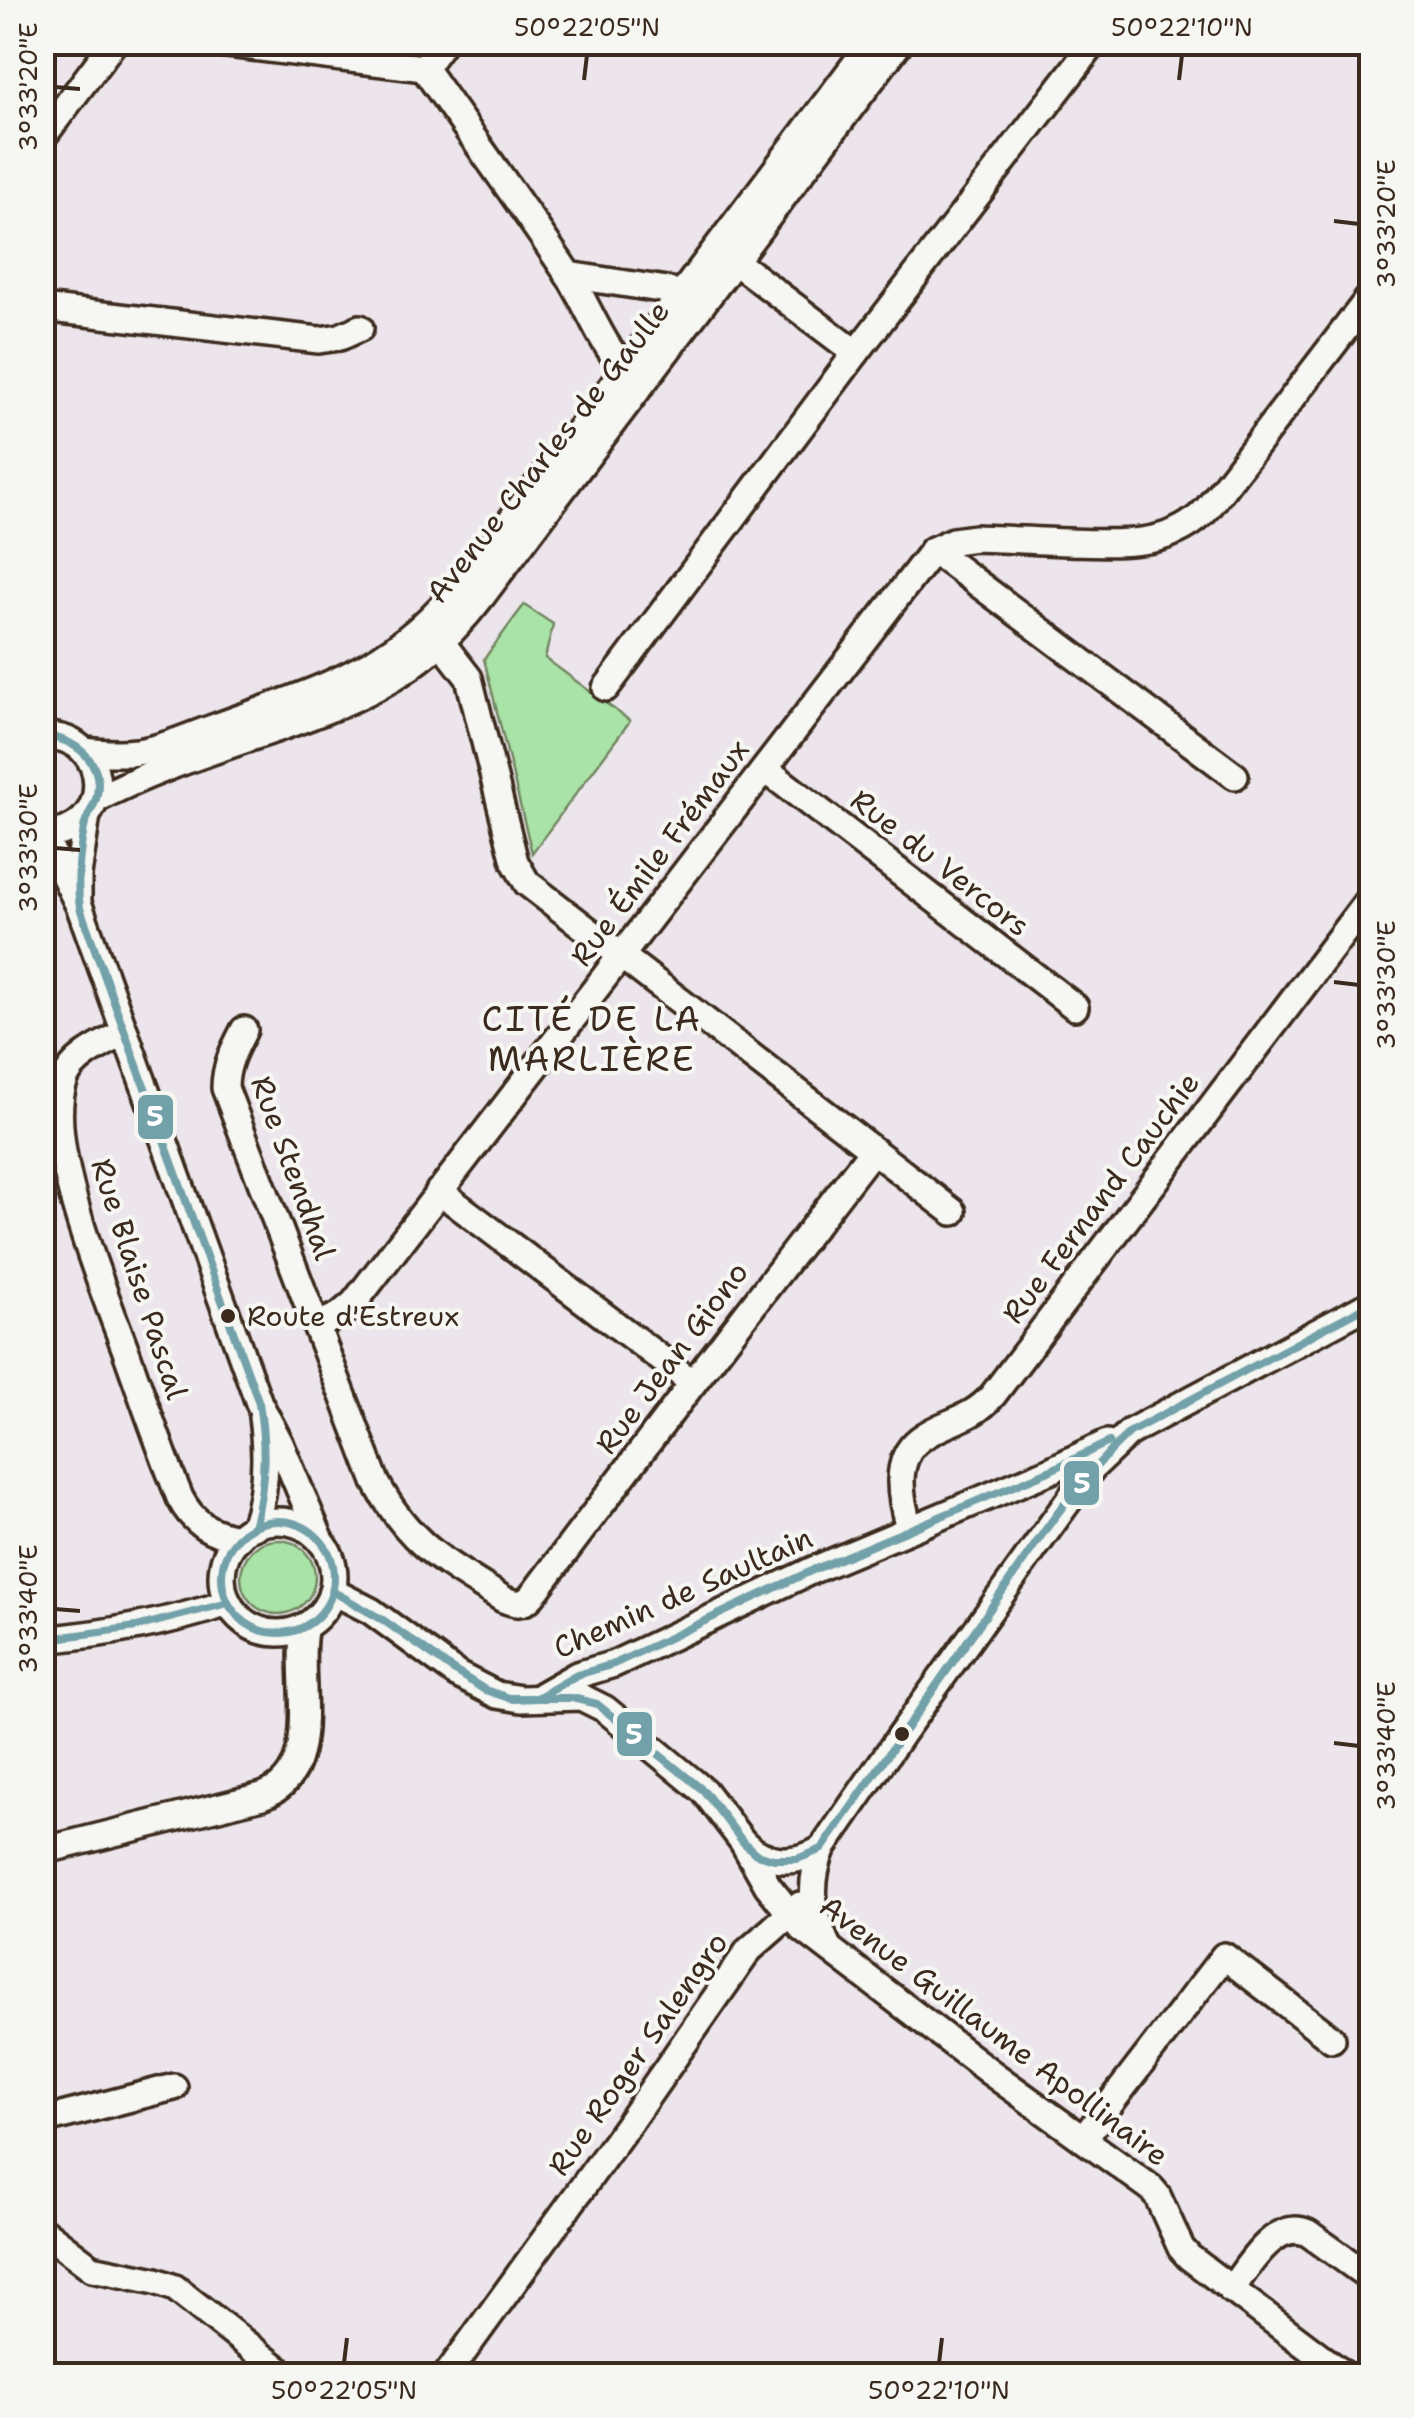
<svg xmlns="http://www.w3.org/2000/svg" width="1414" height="2418" viewBox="0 0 1414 2418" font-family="'Shantell Sans',sans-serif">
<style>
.green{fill:#aae3a7;stroke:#728662;stroke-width:2.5}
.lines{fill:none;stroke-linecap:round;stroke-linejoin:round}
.minor-casing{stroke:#3b2a1e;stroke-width:32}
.minor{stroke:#f6f6f2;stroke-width:25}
.bus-1-casing{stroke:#f6f6f2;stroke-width:15}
.bus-1{stroke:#72a1aa;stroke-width:8}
.ticks{fill:none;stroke:#3b2a1e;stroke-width:4}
.bus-dot{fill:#3b2a1e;stroke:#f6f6f2;stroke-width:4}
.labels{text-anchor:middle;stroke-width:8;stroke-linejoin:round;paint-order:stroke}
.bus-label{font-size:28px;fill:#3b2a1e;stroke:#f6f6f2;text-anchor:start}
.street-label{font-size:30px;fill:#3b2a1e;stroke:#f6f6f2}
.quarter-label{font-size:35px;letter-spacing:2.5px;fill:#3b2a1e;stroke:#f6f6f2}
.line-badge{stroke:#f6f6f2;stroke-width:4}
.badge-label{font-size:28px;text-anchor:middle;font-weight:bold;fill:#fff}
.neatline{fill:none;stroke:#3b2a1e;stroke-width:4}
.ticks-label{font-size:25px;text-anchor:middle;fill:#3b2a1e}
</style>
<rect width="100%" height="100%" fill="#ece6ec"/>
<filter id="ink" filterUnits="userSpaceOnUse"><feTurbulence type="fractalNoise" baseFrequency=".01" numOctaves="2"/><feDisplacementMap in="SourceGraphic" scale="20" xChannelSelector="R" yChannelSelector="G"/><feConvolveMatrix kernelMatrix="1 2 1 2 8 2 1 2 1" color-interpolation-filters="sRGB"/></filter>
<g filter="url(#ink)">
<g class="green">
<path d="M524 605 553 624 545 658 630 721 532 853 484 659Z"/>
<circle cx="278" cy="1577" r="37"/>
</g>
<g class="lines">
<g class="minor-casing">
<g id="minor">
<path d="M211 42 424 68"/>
<path d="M424 68C472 137 522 205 569 276 591 310 603 352 635 378"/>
<path d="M424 68 443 42"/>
<path d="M42 138 114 42"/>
<path d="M725 254 856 353"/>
<path d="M568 275 667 290 692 306"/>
<path d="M42 308 319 340 340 337 360 328"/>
<path d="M933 550 1235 776"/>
<path d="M431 629 469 678 515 862 527 883 953 1212"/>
<path d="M606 688 856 353 1095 42"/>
<path d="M42 736C115 733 115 837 42 834"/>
<path d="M84 751C101 753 120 754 137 752 165 748 192 735 218 726 277 704 341 686 393 649 430 623 457 591 484 556L872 42"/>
<path d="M765 769 1075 1007"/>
<path d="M95 800C152 770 213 751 273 730 325 711 380 692 424 656 446 639 465 618 482 596L900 42"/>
<path d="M42 839 56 859 80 908 259 1403 280 1443 321 1541"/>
<path d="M78 898V875L87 815"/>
<path d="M244 1030C234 1049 225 1066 225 1088L376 1482C410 1546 445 1562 503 1599 515 1604 523 1606 532 1596L693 1383 872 1151"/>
<path d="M125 1032C105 1044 74 1056 65 1079 41 1141 104 1291 127 1354 144 1402 161 1451 180 1498 193 1523 211 1534 239 1538"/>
<path d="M439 1191 693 1383"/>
<path d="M316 1326 340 1315 354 1303 933 550 953 541 975 538C1006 539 1038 541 1069 542 1118 543 1172 549 1208 508L1372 294"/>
<circle cx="278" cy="1577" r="56"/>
<path d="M254 1527C266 1493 267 1453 262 1417"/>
<path d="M909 1528C901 1500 892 1460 920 1439 945 1420 970 1422 993 1395L1372 895"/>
<path d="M332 1591 371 1611 458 1675 497 1695 521 1699 581 1697 605 1709 704 1791 743 1842 768 1886 802 1928 990 2072 1151 2188 1157 2195 1181 2248 1189 2257 1346 2376"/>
<path d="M42 1640C107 1634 167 1623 228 1603"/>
<path d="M542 1695 577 1675 614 1664 813 1570 1049 1471 1107 1443"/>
<path d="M744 1843C766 1864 796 1865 822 1849"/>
<path d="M42 1851 262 1796C327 1774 293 1675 305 1626"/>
<path d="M828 1947C812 1914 808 1884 822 1849L902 1733 1092 1468 1130 1432 1372 1303"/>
<path d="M42 2121 174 2087"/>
<path d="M1083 2139 1224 1956 1332 2039"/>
<path d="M42 2230 92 2268 156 2281 175 2288 287 2376"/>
<path d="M1231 2290C1247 2268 1275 2218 1308 2233L1372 2279"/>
<path d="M446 2376 626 2127 749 1950 800 1905"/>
</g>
</g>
<use href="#minor" class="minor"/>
<g class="bus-1-casing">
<g id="bus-1">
<path d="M42 736C75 738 106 762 96 799 93 809 86 817 84 828 79 855 76 881 80 908L259 1403C266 1445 266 1486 254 1527"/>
<circle cx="278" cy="1577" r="56"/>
<path d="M332 1591 383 1620 453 1670 485 1690 509 1698H572L597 1704 704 1791 743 1842 756 1854 774 1859H797L822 1849 1046 1529C1071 1494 1098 1462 1130 1432L1372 1303"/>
<path d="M42 1640 136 1627 228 1603"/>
<path d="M513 1699 537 1698 577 1675 614 1664 813 1570 1049 1471 1109 1442"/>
</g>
</g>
<use href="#bus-1" class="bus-1"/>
</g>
</g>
<path class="ticks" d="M584 80 587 55M1179 80 1182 55M55 87 80 89M1334 221 1359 224M55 848 80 850M1334 982 1359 985M55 1609 80 1611M1334 1743 1359 1746M344 2363 347 2338M939 2363 942 2338"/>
<g class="bus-dot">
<circle cx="228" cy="1316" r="9"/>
<circle cx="902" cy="1734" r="9"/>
</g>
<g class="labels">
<g class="bus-label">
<text x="247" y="1326">Route d'Estreux</text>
</g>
<g class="street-label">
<text transform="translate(548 452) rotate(-52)" y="10">Avenue Charles de Gaulle</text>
<text transform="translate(660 853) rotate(-53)" y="10">Rue Émile Frémaux</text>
<text transform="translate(940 863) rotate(38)" y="10">Rue du Vercors</text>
<text transform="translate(293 1168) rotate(70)" y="10">Rue Stendhal</text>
<text transform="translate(1101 1198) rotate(-53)" y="10">Rue Fernand Cauchie</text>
<text transform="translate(139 1279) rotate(72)" y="10">Rue Blaise Pascal</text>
<text transform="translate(672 1358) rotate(-53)" y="10">Rue Jean Giono</text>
<text transform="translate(683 1593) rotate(-24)" y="10">Chemin de Saultain</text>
<text transform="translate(994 2031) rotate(37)" y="10">Avenue Guillaume Apollinaire</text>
<text transform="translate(638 2054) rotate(-55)" y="10">Rue Roger Salengro</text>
</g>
<g class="quarter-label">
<text x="592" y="1031">CITÉ DE LA<tspan x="592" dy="40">MARLIÈRE</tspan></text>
</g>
</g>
<g class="line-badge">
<rect x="136" y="1093" width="39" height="48" rx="10" fill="#72a1aa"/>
<rect x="1062" y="1459" width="39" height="48" rx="10" fill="#72a1aa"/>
<rect x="615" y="1710" width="39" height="48" rx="10" fill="#72a1aa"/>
</g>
<g class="badge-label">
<text x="155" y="1126">5</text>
<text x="1082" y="1493">5</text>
<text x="634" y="1744">5</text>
</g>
<rect width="1414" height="2418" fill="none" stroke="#f6f6f2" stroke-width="110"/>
<rect x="55" y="55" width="1304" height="2308" class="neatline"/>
<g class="ticks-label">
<text x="587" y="36">50°22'05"N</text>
<text x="1182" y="36">50°22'10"N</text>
<text transform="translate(28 87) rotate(-90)" y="9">3°33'20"E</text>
<text transform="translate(1386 224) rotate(-90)" y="9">3°33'20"E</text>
<text transform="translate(28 848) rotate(-90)" y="9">3°33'30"E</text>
<text transform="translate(1386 985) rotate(-90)" y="9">3°33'30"E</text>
<text transform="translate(28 1609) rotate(-90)" y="9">3°33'40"E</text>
<text transform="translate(1386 1746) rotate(-90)" y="9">3°33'40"E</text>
<text x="344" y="2399">50°22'05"N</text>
<text x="939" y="2399">50°22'10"N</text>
</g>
</svg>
